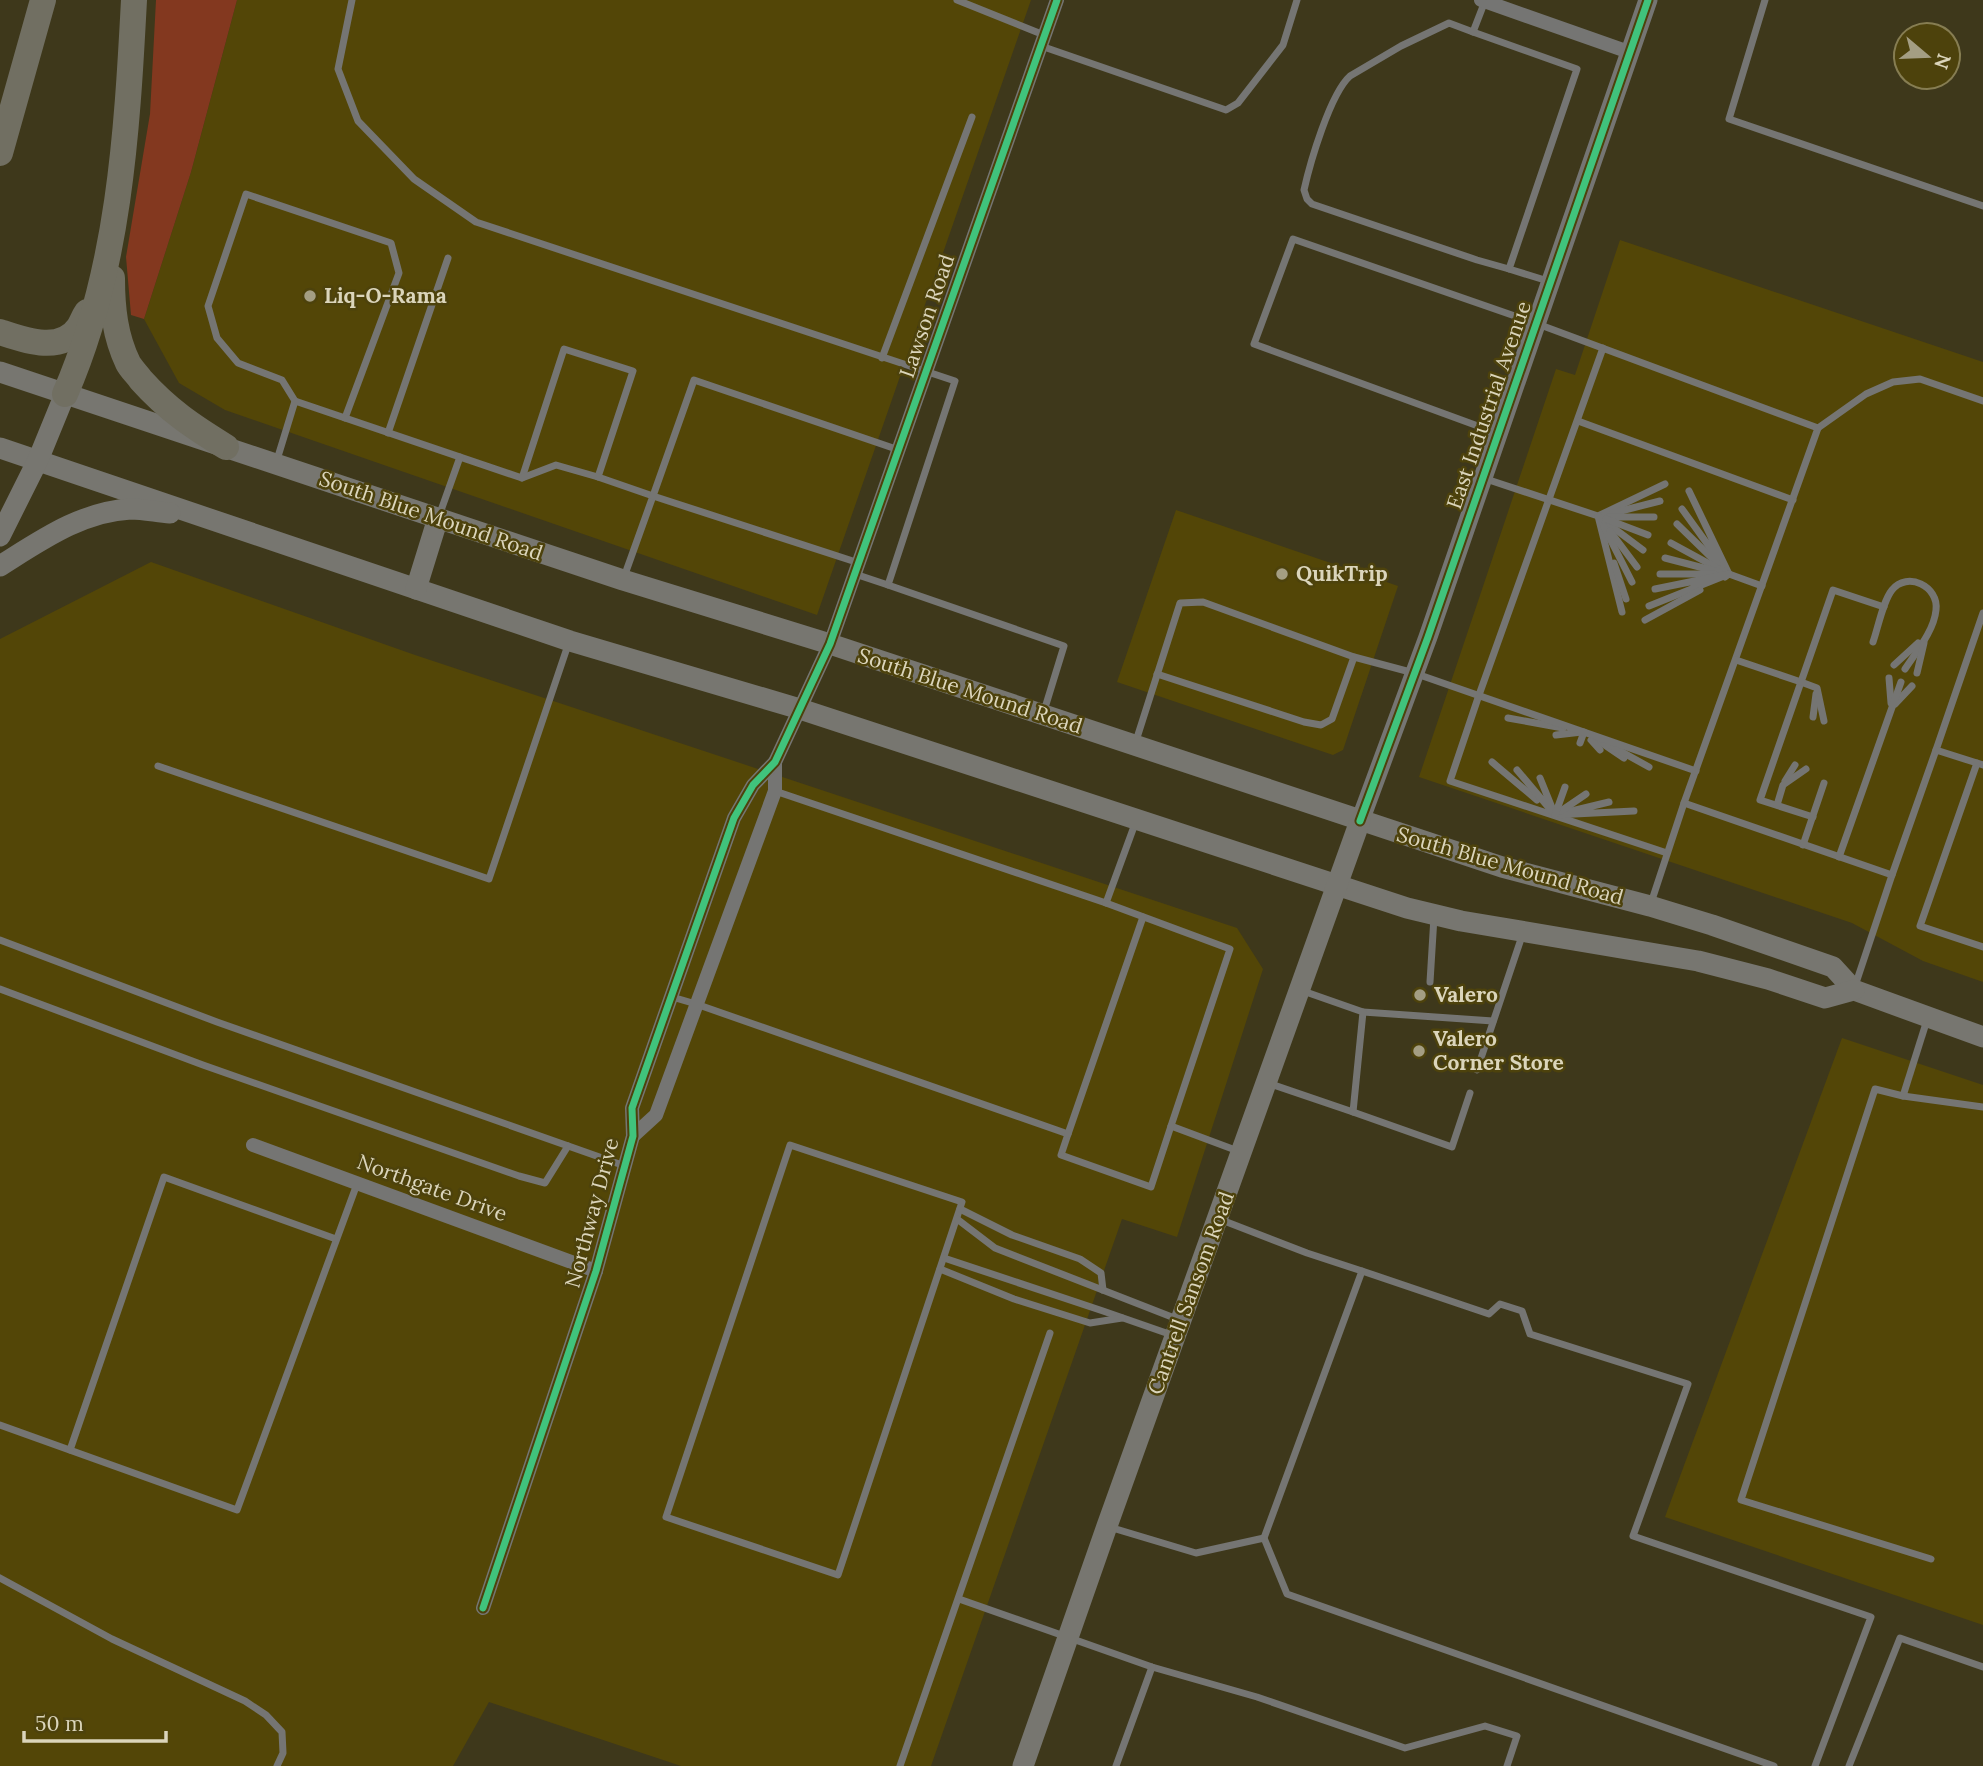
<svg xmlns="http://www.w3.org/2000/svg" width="1983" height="1766" viewBox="0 0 1983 1766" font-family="Lora,serif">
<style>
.built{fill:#534607}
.green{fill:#83381f}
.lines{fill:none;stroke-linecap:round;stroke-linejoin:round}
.service{stroke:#757573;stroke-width:7}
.minor{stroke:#757573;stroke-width:14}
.tertiary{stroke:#757573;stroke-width:19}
.secondary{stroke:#777670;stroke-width:21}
.motorway{stroke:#716f62;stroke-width:26}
.cycleway-casing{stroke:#4d420c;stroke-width:11}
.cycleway{stroke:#40c37c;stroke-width:7}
.poi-dot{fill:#a49e83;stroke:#4d420c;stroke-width:2.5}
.labels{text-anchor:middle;stroke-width:5;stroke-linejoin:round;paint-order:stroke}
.poi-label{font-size:21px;font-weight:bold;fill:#dbd5bb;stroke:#4d420c;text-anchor:start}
.street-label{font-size:21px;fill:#dbd5bb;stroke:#4d420c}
</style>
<rect width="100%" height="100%" fill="#3e381b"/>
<g class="built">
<path d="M237 0H1031L817 615 225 410 179 383 144 319 191 172Z"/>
<path d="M1620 240 1983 362V982L1923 961 1852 923 1419 777 1556 369 1575 375Z"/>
<path d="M1176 510 1398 586 1343 750 1333 755 1117 682Z"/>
<path d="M151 562 415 655 1237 928 1263 969 1177 1237 1122 1219 931 1766H681L489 1702 453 1766H0V639Z"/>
<path d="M1842 1038 1983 1085V1625L1665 1517Z"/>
</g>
<path class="green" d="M156 0H237L191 172 144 319 131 315 126 257 150 114Z"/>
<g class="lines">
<g class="service">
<path d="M352 0 338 69 358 121 414 179 476 222 955 381 888 585 1064 646 1044 711"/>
<path d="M957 0 1044 35"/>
<path d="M1765 0 1729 119 1983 206"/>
<path d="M1485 1 1473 32 1577 69 1509 269 1548 281"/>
<path d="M1473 32 1449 23 1401 46 1350 76C1330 94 1310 163 1304 190L1307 199 1312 204 1477 260 1509 269"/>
<path d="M1041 46 1226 110 1238 103 1283 45 1297 0"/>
<path d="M1603 348 1479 695 1450 781 1667 853"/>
<path d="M882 358 972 117"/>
<path d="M295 401 282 380 238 363 217 338 208 306 246 194 391 243 399 273 345 418"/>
<path d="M1578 421 1793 500"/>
<path d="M1818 428 1866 394 1893 382 1920 379 1983 401"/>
<path d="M388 433 448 258"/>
<path d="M1497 433 1254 344 1293 239 1535 323 1818 428 1684 803 1651 903"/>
<path d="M276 463 295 401 522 478 564 349 633 371 598 477 653 496 624 577"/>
<path d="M522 478 556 465 598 477"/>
<path d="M1483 478 1598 516 1665 484"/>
<path d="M1682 509 1729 574 1689 491"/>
<path d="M1613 513 1660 501"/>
<path d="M439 516 460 457"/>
<path d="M1601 516H1598L1622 612"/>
<path d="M1599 517 1643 550"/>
<path d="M1609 517H1654"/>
<path d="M1606 519 1648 535"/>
<path d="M1677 524 1717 563"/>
<path d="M1604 527 1632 582"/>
<path d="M1610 531 1637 567"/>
<path d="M1671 543 1728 574"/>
<path d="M1665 558 1719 572"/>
<path d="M859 563 653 496 694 380 899 450"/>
<path d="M1614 563 1626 599"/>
<path d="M855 574 888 585"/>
<path d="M1660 574H1714"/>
<path d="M1725 577 1729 574 1762 586"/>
<path d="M1649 606 1729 574 1655 589"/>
<path d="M1645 620 1700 590"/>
<path d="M1873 642C1878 628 1883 601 1892 590 1907 571 1939 586 1936 610 1934 631 1916 652 1905 669"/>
<path d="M1736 660 1801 682 1760 800 1813 817"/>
<path d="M1894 665 1918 643"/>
<path d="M1917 673 1924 643"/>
<path d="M1157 674 1304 722 1321 725 1332 719 1354 657"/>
<path d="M1889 678 1891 703"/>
<path d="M1895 704 1912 686"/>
<path d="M1813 717 1816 694"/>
<path d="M1508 718 1563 728"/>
<path d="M1824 721 1817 688 1801 682 1833 590 1884 607"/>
<path d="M1556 735 1582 732"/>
<path d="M1593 737 1624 758"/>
<path d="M1591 740 1600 750"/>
<path d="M1604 742 1649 767"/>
<path d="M1580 743 1584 732"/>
<path d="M1135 744 1180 603 1203 602 1354 657 1414 673 1696 771"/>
<path d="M1936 750 1983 613"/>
<path d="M1492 762 1537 800"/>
<path d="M1983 765 1977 763 1920 926 1983 947"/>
<path d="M158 766 489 879 569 642"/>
<path d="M1517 770 1555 815 1540 778"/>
<path d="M1785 781 1795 765"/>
<path d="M775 791 1106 903 1136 821"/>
<path d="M1609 802 1555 815 1634 811"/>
<path d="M1684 803 1892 875 1855 986"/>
<path d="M1777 805 1783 785 1806 769"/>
<path d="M1561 811 1586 794"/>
<path d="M1555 815 1565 787"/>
<path d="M1803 845 1824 783"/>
<path d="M1839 857 1901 682"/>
<path d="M1892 875 1936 750 1977 763"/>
<path d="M1106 903 1230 949 1171 1126 1238 1151"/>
<path d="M0 940 217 1022 625 1166"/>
<path d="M1430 982 1434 917"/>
<path d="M0 989 203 1065 519 1176 545 1183 568 1146"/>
<path d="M672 997 696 1004 1068 1134 1061 1155 1151 1187 1171 1126"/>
<path d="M1363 1012 1493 1021"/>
<path d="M1477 1070 1523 933"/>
<path d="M1268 1083 1353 1112 1363 1012 1303 991"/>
<path d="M1903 1096 1927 1020"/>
<path d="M1353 1112 1452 1147 1470 1093"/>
<path d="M1068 1134 1143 917"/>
<path d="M790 1145 962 1202 838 1575 666 1517Z"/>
<path d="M960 1209 1012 1235 1080 1259 1101 1273 1103 1290"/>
<path d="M957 1219 995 1248 1177 1319"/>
<path d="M1219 1219 1307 1253 1362 1271 1264 1538"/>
<path d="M944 1258 1103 1311 1172 1335"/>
<path d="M940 1269 1014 1299 1090 1323 1122 1318"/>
<path d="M1362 1271 1489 1314 1500 1304 1522 1311 1530 1334 1688 1384 1633 1536 1871 1617 1815 1766"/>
<path d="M0 1425 237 1510 357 1184"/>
<path d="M70 1450 164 1177 336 1239"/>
<path d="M1109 1527 1196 1553 1264 1538 1287 1594 1774 1766"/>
<path d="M1931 1559 1741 1500 1875 1089 1903 1096 1983 1107"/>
<path d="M0 1578 112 1639 245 1701 266 1715 282 1732 283 1753 277 1766"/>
<path d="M959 1599 1152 1667 1257 1697 1405 1748 1485 1726 1517 1736 1507 1766"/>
<path d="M900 1766 1050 1333"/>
<path d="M1116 1766 1152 1667"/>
<path d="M1849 1766 1900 1638 1983 1667"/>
</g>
<g class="minor">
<path d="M1481 0 1629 52"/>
<path d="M633 1136 656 1115 775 791V762"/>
<path d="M253 1145 596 1271"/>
<path d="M483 1608 596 1271 633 1136 632 1108 734 818 753 785 775 762 830 644 1057 0"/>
</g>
<path class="tertiary" d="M1360 821 1428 637 1648 0"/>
<g class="secondary">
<path d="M0 372 623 580 830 644 1502 867 1650 906 1712 925 1833 967 1854 990 1983 1037"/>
<path d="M0 448 570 641 800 709 1407 908 1461 921 1698 961 1768 979 1825 998 1854 990"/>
<path d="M0 536 38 460 65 394"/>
<path d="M0 566C40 541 82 511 131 509 143 509 157 512 170 513"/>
<path d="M416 589 438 518"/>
<path d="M1023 1766 1107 1526 1360 821"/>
</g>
<g class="motorway">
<path d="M0 153 43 0"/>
<path d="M112 278C112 308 115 336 128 363 131 369 137 374 141 380 168 410 192 426 226 447"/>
<path d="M0 332C24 340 61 354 79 327 82 322 84 316 87 312"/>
<path d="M65 394C119 271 127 133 134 0"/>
</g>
<g class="cycleway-casing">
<g id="cycleway">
<path d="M1360 821 1428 637 1648 0"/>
<path d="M483 1608 596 1271 633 1136 632 1108 734 818 753 785 775 762 830 644 1057 0"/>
</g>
</g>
<use href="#cycleway" class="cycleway"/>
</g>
<g class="poi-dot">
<circle cx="310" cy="296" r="7"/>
<circle cx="1282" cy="574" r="7"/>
<circle cx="1420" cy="995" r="7"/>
<circle cx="1419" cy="1051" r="7"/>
</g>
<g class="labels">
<g class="poi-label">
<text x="324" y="303">Liq-O-Rama</text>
<text x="1296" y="581">QuikTrip</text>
<text x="1434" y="1002">Valero</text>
<text x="1433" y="1046">Valero<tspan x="1433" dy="24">Corner Store</tspan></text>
</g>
<g class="street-label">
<text transform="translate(927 316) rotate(-71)" y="7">Lawson Road</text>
<text transform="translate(1489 405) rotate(-71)" y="7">East Industrial Avenue</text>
<text transform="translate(431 516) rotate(19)" y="7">South Blue Mound Road</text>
<text transform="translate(970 691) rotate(18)" y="7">South Blue Mound Road</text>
<text transform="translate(1510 866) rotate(16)" y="7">South Blue Mound Road</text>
<text transform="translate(432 1188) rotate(20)" y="7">Northgate Drive</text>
<text transform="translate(592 1213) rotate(-75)" y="7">Northway Drive</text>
<text transform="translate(1191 1293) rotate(-70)" y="7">Cantrell Sansom Road</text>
</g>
</g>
<g transform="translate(1927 56) rotate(109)"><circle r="33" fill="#4d420c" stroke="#867d52" stroke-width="2"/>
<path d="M0-5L12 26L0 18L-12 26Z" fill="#a49e83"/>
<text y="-10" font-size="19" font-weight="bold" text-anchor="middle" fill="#dbd5bb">N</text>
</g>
<path d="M24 1731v10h142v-10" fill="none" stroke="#dbd5bb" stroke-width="3.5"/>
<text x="35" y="1731" font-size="21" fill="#dbd5bb" stroke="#4d420c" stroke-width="5" paint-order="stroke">50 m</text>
</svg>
